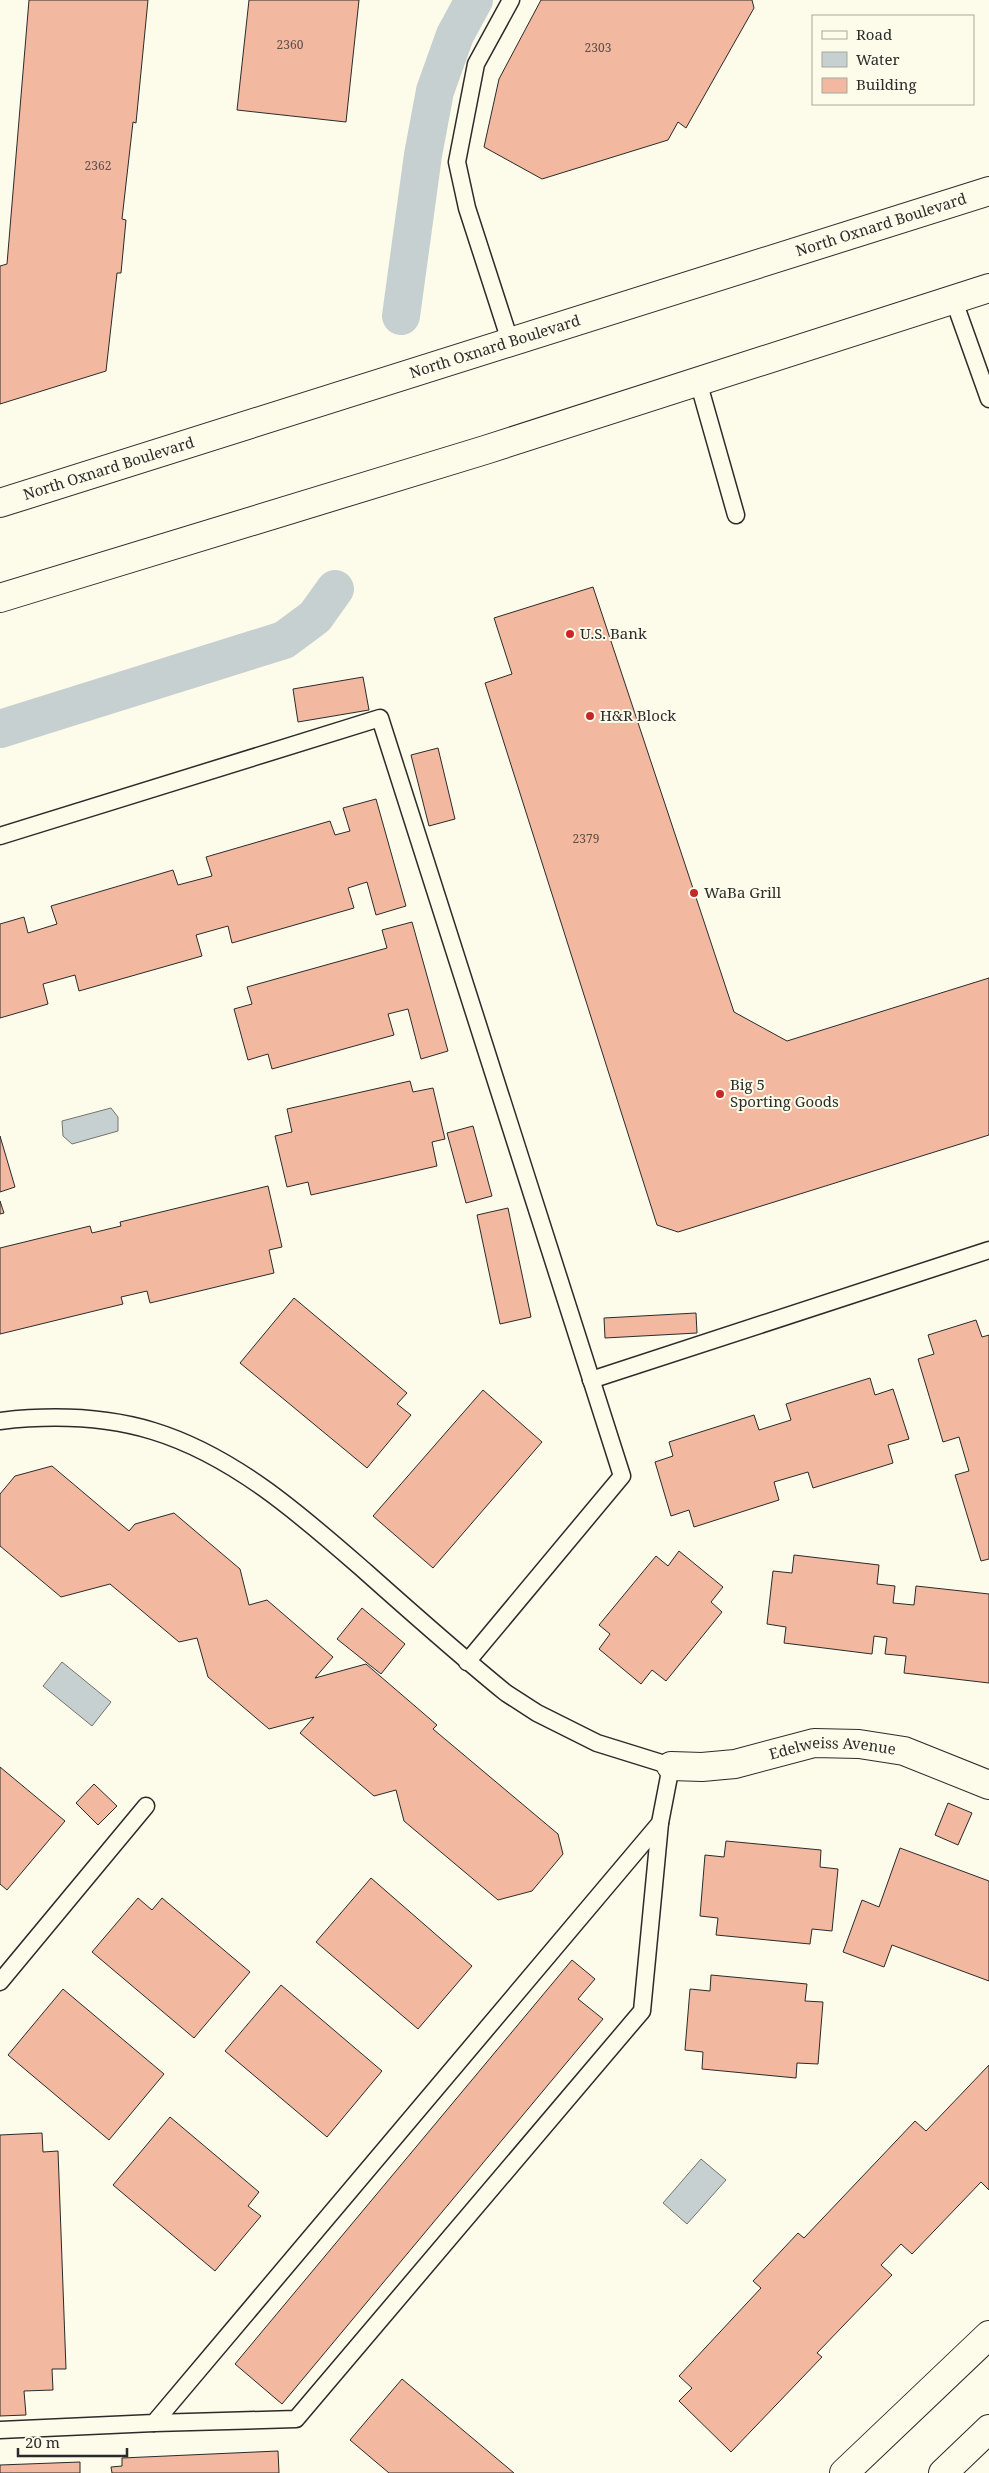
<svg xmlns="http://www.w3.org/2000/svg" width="989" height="2473" viewBox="0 0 989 2473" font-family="'Noto Serif',serif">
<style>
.water{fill:#c7d0d0;stroke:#74746e}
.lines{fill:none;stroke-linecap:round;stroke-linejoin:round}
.canal{stroke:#c7d0d0;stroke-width:38}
.building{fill:#f2b8a0;stroke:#2b2b2b}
.lane-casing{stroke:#2b2b2b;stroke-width:19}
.street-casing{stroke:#2b2b2b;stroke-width:30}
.secondary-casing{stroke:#2b2b2b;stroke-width:30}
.primary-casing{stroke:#2b2b2b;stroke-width:30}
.lane{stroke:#fdfbea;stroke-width:16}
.street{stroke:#fdfbea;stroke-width:28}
.secondary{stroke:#fdfbea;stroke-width:28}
.primary{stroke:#fdfbea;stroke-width:28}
.poi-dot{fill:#c62828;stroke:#fdfbea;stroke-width:2}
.labels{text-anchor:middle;stroke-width:4;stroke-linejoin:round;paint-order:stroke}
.number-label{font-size:12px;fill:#5d4e48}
.street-label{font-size:15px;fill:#2b2b2b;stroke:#fdfbea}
.poi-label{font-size:15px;fill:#2b2b2b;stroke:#fdfbea;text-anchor:start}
</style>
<rect width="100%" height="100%" fill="#fdfbea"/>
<g class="water">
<path d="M111 1108 118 1117V1131L72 1144 63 1136 62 1121Z"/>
<path d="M62 1662 111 1702 92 1726 43 1686Z"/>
<path d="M701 2159 726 2180 687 2224 663 2203Z"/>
</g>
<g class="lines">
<g class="canal">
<path d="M401 316 423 155 435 91 455 35 474 0"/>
<path d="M0 729 284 640 315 617 335 589"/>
</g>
</g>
<g class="building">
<path d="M29 0H148L136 123 133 122 122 219 126 220 121 273H117L106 371 0 404V266L7 264Z"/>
<path d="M249 0H359L346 122 237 110Z"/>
<path d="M541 0H752L754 8 686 128 678 122 668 140 542 179 484 147 499 79Z"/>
<path d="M593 587 734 1012 787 1041 989 978V1135L678 1232 657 1225 485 683 512 674 494 618Z"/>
<path d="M363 677 369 710 298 722 293 689Z"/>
<path d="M438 748 455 819 429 826 411 755Z"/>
<path d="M376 799 406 906 376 915 367 882 348 888 354 908 232 943 228 926 196 935 202 956 79 991 75 975 43 984 48 1004 0 1018V924L24 917 28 933 57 924 51 906 173 870 178 885 212 876 206 857 330 821 335 835 350 831 343 808Z"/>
<path d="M412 922 448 1051 421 1059 408 1009 388 1014 394 1035 272 1069 268 1054 248 1060 234 1009 252 1004 247 987 387 948 382 930Z"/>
<path d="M410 1081 413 1092 433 1088 445 1139 432 1142 437 1166 311 1195 308 1182 287 1187 275 1136 292 1132 287 1109Z"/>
<path d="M473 1126 492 1196 466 1203 447 1133Z"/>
<path d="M0 1136 15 1187 0 1192Z"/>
<path d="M268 1186 282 1247 269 1250 274 1273 150 1303 147 1291 121 1297 123 1304 0 1334V1248L90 1226 92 1233 121 1226 120 1222Z"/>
<path d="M0 1201 4 1213 0 1214Z"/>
<path d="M508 1208 531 1317 500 1324 477 1215Z"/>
<path d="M294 1298 407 1393 397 1404 411 1415 367 1468 240 1363Z"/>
<path d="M696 1313 697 1333 605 1338 604 1318Z"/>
<path d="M976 1320 982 1337 989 1335V1559L981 1561 955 1475 969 1471 959 1437 943 1442 918 1359 934 1354 928 1335Z"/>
<path d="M870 1378 875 1395 893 1389 909 1439 888 1445 893 1463 813 1488 808 1472 774 1482 779 1500 694 1527 689 1510 671 1516 655 1462 673 1456 669 1442 754 1415 759 1430 791 1420 786 1404Z"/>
<path d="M483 1390 542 1442 433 1568 373 1516Z"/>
<path d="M52 1466 129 1531 135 1524 174 1513 240 1569 249 1605 267 1600 333 1657 315 1678 366 1664 437 1725 433 1729 558 1834 563 1854 532 1891 498 1900 404 1821 396 1790 374 1796 300 1733 314 1717 269 1729 208 1677 197 1638 179 1642 110 1584 61 1597 0 1546V1494L15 1476Z"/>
<path d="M679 1551 723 1587 711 1602 722 1612 666 1681 652 1670 641 1684 599 1649 610 1634 599 1625 656 1556 668 1566Z"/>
<path d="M794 1555 879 1565 877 1584 895 1586 893 1603 914 1605 916 1586 989 1594V1683L904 1673 906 1656 885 1654 887 1638 874 1636 872 1654 784 1643 786 1627 767 1624 773 1571 792 1573Z"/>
<path d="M362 1608 405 1644 381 1674 337 1639Z"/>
<path d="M0 1767 65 1821 7 1890 0 1884Z"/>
<path d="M94 1784 117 1806 98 1825 76 1803Z"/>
<path d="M948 1803 972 1813 958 1845 935 1835Z"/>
<path d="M726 1841 821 1850 820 1867 838 1869 832 1931 812 1929 810 1944 716 1935 718 1918 700 1916 705 1855 724 1857Z"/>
<path d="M900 1848 989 1881V1981L892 1945 884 1967 843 1952 862 1900 879 1907Z"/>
<path d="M371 1878 472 1966 418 2029 316 1942Z"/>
<path d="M138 1898 152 1910 162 1898 250 1972 194 2038 92 1952Z"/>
<path d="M572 1960 595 1979 578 1999 603 2019 282 2404 235 2364Z"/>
<path d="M711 1975 807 1984 805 2001 823 2002 818 2064 797 2063 796 2078 702 2069 703 2052 685 2050 690 1989 710 1991Z"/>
<path d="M281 1985 382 2071 327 2137 225 2051Z"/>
<path d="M63 1989 164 2074 109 2140 8 2055Z"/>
<path d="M989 2065V2190L981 2182 912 2254 901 2244 881 2265 892 2275 817 2353 822 2357 731 2452 679 2401 692 2388 679 2376 761 2288 753 2281 798 2233 804 2238 915 2121 926 2131Z"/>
<path d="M170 2117 259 2192 248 2206 261 2216 215 2271 113 2185Z"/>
<path d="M42 2133 43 2152 58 2151 66 2369H52L53 2390 24 2391 26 2415 0 2416V2135Z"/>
<path d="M402 2379 514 2473H389L350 2440Z"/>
<path d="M278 2451 279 2473H112L111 2467 122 2466V2458Z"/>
<path d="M80 2462V2473H0V2465Z"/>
</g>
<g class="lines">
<g class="lane-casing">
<g id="lane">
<path d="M953 298 989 399"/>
<path d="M510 341 467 208 457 162 476 64 511 0"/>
<path d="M698 381 736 515"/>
<path d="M0 836 380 718 622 1476 467 1662"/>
<path d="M591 1380 989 1250"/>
<path d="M0 1421C51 1415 103 1416 153 1431 235 1456 303 1517 366 1572 412 1613 458 1654 506 1693L537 1713 597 1743 671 1766 660 1823 154 2423 0 2430"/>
<path d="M0 1982 146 1806"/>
<path d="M154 2423 296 2419 642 2011 660 1823"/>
</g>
</g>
<g class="street-casing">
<g id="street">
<path id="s1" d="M671 1766 702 1767 735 1764 814 1743 859 1744 904 1751 989 1785"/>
</g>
</g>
<g class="secondary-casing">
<g id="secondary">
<path d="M844 2473 989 2335"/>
<path d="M943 2473 989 2429"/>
</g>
</g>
<g class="primary-casing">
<g id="primary">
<path id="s2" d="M0 503 989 191"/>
<path d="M0 598 485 450 989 288"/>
</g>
</g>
<use href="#lane" class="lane"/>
<use href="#street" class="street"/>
<use href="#secondary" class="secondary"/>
<use href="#primary" class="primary"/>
</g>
<g class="poi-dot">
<circle cx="570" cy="634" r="5"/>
<circle cx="590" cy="716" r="5"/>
<circle cx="694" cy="893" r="5"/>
<circle cx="720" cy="1094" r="5"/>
</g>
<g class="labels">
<g class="number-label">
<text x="290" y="49">2360</text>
<text x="598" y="52">2303</text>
<text x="98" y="170">2362</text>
<text x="586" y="843">2379</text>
</g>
<g class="street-label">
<text dy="5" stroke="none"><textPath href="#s2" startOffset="924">North Oxnard Boulevard</textPath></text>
<text dy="5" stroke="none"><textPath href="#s2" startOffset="519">North Oxnard Boulevard</textPath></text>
<text dy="5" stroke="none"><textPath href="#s2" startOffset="114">North Oxnard Boulevard</textPath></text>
<text dy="5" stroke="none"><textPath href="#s1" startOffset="164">Edelweiss Avenue</textPath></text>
</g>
<g class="poi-label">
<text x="580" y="639">U.S. Bank</text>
<text x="600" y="721">H&amp;R Block</text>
<text x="704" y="898">WaBa Grill</text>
<text x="730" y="1090">Big 5<tspan x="730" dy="17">Sporting Goods</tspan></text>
</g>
</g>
<rect x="812" y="15" width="162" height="90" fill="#fdfbea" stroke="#a9a89e"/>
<rect x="822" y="31" width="25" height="8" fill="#fdfbea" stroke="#a9a89e"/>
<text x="856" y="40" font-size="15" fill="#2b2b2b">Road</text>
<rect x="822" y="52" width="25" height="15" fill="#c7d0d0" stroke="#a9a89e"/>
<text x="856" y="65" font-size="15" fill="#2b2b2b">Water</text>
<rect x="822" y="78" width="25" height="15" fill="#f2b8a0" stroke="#a9a89e"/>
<text x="856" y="90" font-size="15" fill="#2b2b2b">Building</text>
<path d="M18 2448v8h109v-8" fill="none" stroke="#2b2b2b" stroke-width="2.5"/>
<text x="25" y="2448" font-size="15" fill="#2b2b2b" stroke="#fdfbea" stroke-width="4" paint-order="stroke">20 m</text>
</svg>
